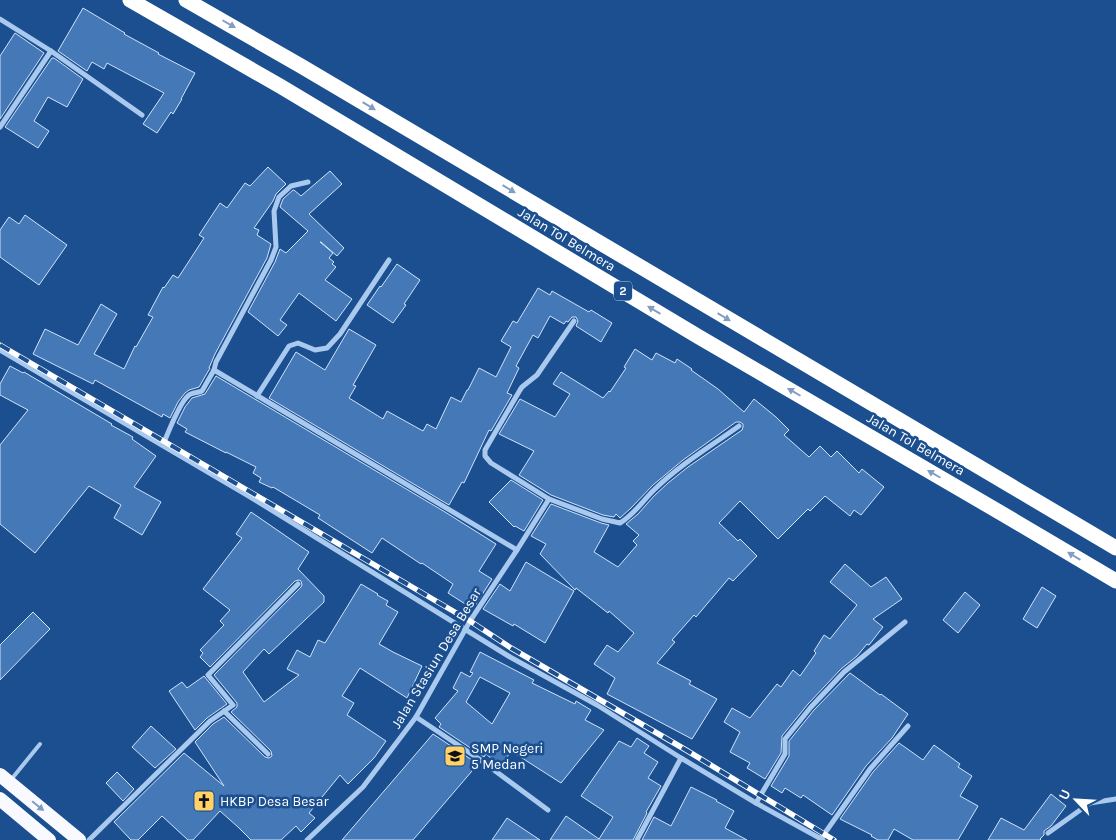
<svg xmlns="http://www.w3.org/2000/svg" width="1116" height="840" viewBox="0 0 1116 840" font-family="Karla,sans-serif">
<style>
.building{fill:#4478b7;stroke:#cfe3fa;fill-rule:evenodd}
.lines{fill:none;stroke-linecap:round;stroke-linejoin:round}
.service{stroke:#a9c9ee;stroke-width:4}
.minor{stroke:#a9c9ee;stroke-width:5}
.trunk{stroke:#f8faff;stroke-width:14}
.motorway{stroke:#fff;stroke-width:15}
.rail-casing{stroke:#fff;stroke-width:5.5}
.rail{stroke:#1b4f8f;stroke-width:4;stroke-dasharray:11;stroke-linecap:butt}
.oneway{fill:#829ec1}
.oneway2{fill:#7e9cc1}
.labels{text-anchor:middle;stroke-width:5;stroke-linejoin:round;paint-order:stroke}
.shield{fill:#1b4f8f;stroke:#bbcadd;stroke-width:1}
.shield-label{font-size:12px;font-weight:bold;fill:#fff}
.street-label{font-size:14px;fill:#fff;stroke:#1b4f8f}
.poi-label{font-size:14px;fill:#fff;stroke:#1b4f8f;text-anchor:start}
</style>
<rect width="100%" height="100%" fill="#1b4f8f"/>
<g class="building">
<path d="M83 8 125 33 124 34 159 53 158 54 195 73 181 99H182L173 114 171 112 157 133 143 124 164 93 107 63 104 69 92 62 87 71 58 51Z"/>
<path d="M15 33 44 53 0 119V56Z"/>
<path d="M52 58H54L83 79 67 107 48 97 34 121 49 131 38 148 5 127Z"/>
<path d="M268 167 286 184 276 194 273 201 254 228 259 230 257 235 271 244 267 258 215 354 209 368H210L199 387 189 390 185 393 178 402 170 418 163 414 162 417 95 380 93 384 33 354 45 329 78 345 101 304 117 314 94 354 124 369 135 346 136 347 153 317 148 315 163 287 164 288 173 275 178 278 204 238 199 235 220 203 227 208 245 183 250 186Z"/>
<path d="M330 171 342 184 309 214 344 248 337 256 321 242H320L333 253 329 258 334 262 332 264 336 267 325 280 352 299 336 321 299 293 280 320 287 325 278 336 248 312 275 262 280 249 286 253 308 231 280 207 283 199 293 190H294L301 196Z"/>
<path d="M25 215 67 245 39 285 0 257V230L9 217 19 224Z"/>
<path d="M397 264 420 280 404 304 406 305 393 323 367 305 380 286 381 287Z"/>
<path d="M538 288 550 295 552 291 589 312 591 310 612 323 601 342 576 326 578 321 576 317H572L568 322 566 321 564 324 550 316 538 338 533 335 516 366 519 368 507 393 512 395 491 431 489 430 464 483 462 482 449 505 269 398 296 352 325 370 349 329 376 345 353 385 356 386 349 398 383 419 387 411 423 431 427 424 436 429 451 397 461 402 467 390H468L479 368 496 377 511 347 501 341 513 321 517 323Z"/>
<path d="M635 349 652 360 656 353 675 363 677 359 692 369 691 370 718 389 744 412 754 399 776 417 789 430 784 435 809 457 820 446 831 457 837 451 859 473 862 469 884 487 861 515 854 510 850 516 825 496 810 511 808 509 778 539 740 501 719 523 738 541 740 539 757 556 733 581 729 578 696 617 694 615 672 640 675 642 657 663 691 681 689 684 717 699 692 739 607 694 615 678 594 664 607 645 618 652 634 633 609 611 608 613 576 588 575 590 540 554 546 544 531 536 551 504 601 523 609 525 594 552 618 567 637 545 633 541 639 535 626 524 638 514 654 496 668 483 688 467 742 430 743 427V424L740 422H736L683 460 653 485 631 508 620 518 616 514 614 517 603 515 551 495 519 475 534 451 499 434 520 399 555 417 570 394 553 384 561 372 603 398 609 391 610 392 626 368 624 367Z"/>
<path d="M10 366 23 373 24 372 112 424 111 425 133 437 132 439 156 456 134 487 161 502 142 535 114 518 121 505 89 486 35 553 0 524V445L28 410 0 395V384Z"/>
<path d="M216 376 445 512 496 544 479 571 492 579 473 609 448 593 453 584 422 563 421 564 382 538 372 553 318 518 320 515 273 487 272 488 259 482 261 478 253 473 256 467 226 452V453L185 432 187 429 177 423 185 407 192 398 205 394Z"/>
<path d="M511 480 543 500 524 531 515 526 514 527 489 502Z"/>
<path d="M251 512 309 552 298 569 324 596V602L269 654 264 649 243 672 264 702 299 675 287 669 297 650 310 657 318 640 325 643 361 584 378 594 377 595 388 601 386 605 398 612 379 644 393 652 422 666 407 698 360 668 342 696 354 703 347 715 386 741 374 758 348 784 340 775 309 813 315 818 301 832 296 826 281 840H251L238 827 220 811 193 840H188L162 816 138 840H131L114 822 184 753 224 786 195 742 213 724 224 717 265 757 269 758 272 756 271 751 231 712 237 707V703L214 675 301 587 302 585 301 581 299 580 295 581 210 667 200 657 203 653 200 650 224 625 220 621 230 610 203 589 242 538 236 534Z"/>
<path d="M526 562 574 591 545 643 514 624 513 626 483 609 500 584 510 591Z"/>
<path d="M845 564 871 587 886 577 902 599 873 619 883 627 869 645 867 644 857 656 841 669 808 704 782 736 781 753 765 779 747 768 750 763 730 752 740 732 724 722 732 708 750 718 777 684 781 687 793 670 800 676 816 653 814 651 824 635 830 639 857 605 830 582Z"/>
<path d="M1042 587 1056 596 1037 628 1023 619Z"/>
<path d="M965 592 980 605 958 633 943 620Z"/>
<path d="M33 612 50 629 0 680V645Z"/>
<path d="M480 652 534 680 532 683 575 704 576 701 591 710 585 720 604 730 561 783 511 751 501 767 486 754 484 757 439 727 441 724 435 718 458 691 453 688 461 672 470 677 473 673 470 672ZM480 677 510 693 492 724 466 702Z"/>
<path d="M850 673 880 695 881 694 908 714 892 738 866 766 832 815 803 795 801 798 785 788 782 793 771 786 789 756V741L814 710Z"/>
<path d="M204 676 227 704 207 718 195 730 169 691 182 682 187 688Z"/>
<path d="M151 726 176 749 155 768 132 747Z"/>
<path d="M433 734 478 764 413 840H342Z"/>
<path d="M637 738 649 746 644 753 658 762 648 778 661 786 646 812 647 813 633 840H550L566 816 599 839 613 817 581 796 619 741 631 747Z"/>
<path d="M899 743 923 760 934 745 960 764 958 767 972 776 960 796 978 806 958 840H913L894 829 888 840H878L871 836 872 835 840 819 873 772Z"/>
<path d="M117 772 134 789 123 801 106 783Z"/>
<path d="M691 787 717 800 716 801 734 811 725 828 747 840H642L654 817 671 826Z"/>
<path d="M1051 794 1066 806 1051 826 1044 831V835L1040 839 1041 840H988L1001 818 1024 830Z"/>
<path d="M507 818 540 840H492Z"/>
</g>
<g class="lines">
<path class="service" d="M10 781 40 744"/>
<g class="minor">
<path d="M0 19 51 51 142 115"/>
<path d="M0 127 51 51"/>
<path d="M574 321 537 375 522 387 520 390 485 450V456L491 463 549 499 602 519 620 523C635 514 643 500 656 488 681 464 711 446 739 426"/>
<path d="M0 350 247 495 510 657 597 705 681 758 756 803 823 840"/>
<path d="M214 370 517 550"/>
<path d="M257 396 289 346 298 343 315 350 327 348 340 334 389 260"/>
<path d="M163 445C167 435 180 402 188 396 191 392 198 393 202 391L214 370 216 362 271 260 276 247 274 211 279 197 291 186 308 182"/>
<path d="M224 711 268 754"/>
<path d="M416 717 479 759 548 810"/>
<path d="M756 803 785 754V739L811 707 844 672 905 622"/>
<path d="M1048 833 1090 803 1116 799"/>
<path d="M89 840 210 721 233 705 208 675 298 584"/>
<path d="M307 840 363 787 416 717 470 621 517 550 549 499"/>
<path d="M637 840 681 758"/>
<path d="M820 840 870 769 908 726"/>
</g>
<g class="trunk">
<path d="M0 775 79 840"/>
<path d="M0 799 49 840"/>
</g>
<g class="motorway">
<path d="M130 0 280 86 699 337 1001 513 1116 581"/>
<path d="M186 0 301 66 1116 548"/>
</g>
<g class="rail-casing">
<path id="rail" d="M0 345 470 621 511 648 686 750 834 840"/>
</g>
<use href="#rail" class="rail"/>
</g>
<defs><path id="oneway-solid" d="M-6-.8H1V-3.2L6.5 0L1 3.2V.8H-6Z" transform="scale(1.25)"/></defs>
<g class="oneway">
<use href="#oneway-solid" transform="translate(229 24) rotate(30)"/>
<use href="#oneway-solid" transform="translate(369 106) rotate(31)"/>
<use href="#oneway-solid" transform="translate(509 189) rotate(31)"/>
<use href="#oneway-solid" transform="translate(654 310) rotate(-149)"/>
<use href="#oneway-solid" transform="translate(724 317) rotate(31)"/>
<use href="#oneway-solid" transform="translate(794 392) rotate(-150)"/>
<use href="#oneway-solid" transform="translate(934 474) rotate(-150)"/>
<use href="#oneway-solid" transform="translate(1074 556) rotate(-149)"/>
</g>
<use class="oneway2" href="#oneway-solid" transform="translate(38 806) rotate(39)"/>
<defs>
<g id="school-square" transform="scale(1.125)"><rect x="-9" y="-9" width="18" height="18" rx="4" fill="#ffd166" stroke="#1b4f8f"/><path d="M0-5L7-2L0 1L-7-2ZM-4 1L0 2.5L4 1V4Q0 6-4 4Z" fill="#111"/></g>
<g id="church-square" transform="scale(1.125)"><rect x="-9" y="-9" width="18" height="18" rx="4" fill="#ffd166" stroke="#1b4f8f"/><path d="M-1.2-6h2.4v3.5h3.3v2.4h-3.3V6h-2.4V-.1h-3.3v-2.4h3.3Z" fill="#111"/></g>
</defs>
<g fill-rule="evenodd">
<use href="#school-square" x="455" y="756"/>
<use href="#church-square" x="204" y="801"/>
</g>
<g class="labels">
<rect class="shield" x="614" y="281.5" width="18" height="19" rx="4"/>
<g class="shield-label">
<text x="623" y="295">2</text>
</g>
<g class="street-label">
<text transform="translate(567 239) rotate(31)" y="5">Jalan Tol Belmera</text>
<text transform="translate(916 444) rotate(30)" y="5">Jalan Tol Belmera</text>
<text transform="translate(436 658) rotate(-59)" y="5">Jalan Stasiun Desa Besar</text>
</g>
<g class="poi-label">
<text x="471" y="753">SMP Negeri<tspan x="471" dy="16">5 Medan</tspan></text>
<text x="220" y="806">HKBP Desa Besar</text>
</g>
</g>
<g transform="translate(1076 800) rotate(295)" stroke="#1b4f8f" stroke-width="4" paint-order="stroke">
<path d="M0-4L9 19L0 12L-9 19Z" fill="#ffffff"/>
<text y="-8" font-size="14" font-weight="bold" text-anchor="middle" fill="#ffffff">U</text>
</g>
</svg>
